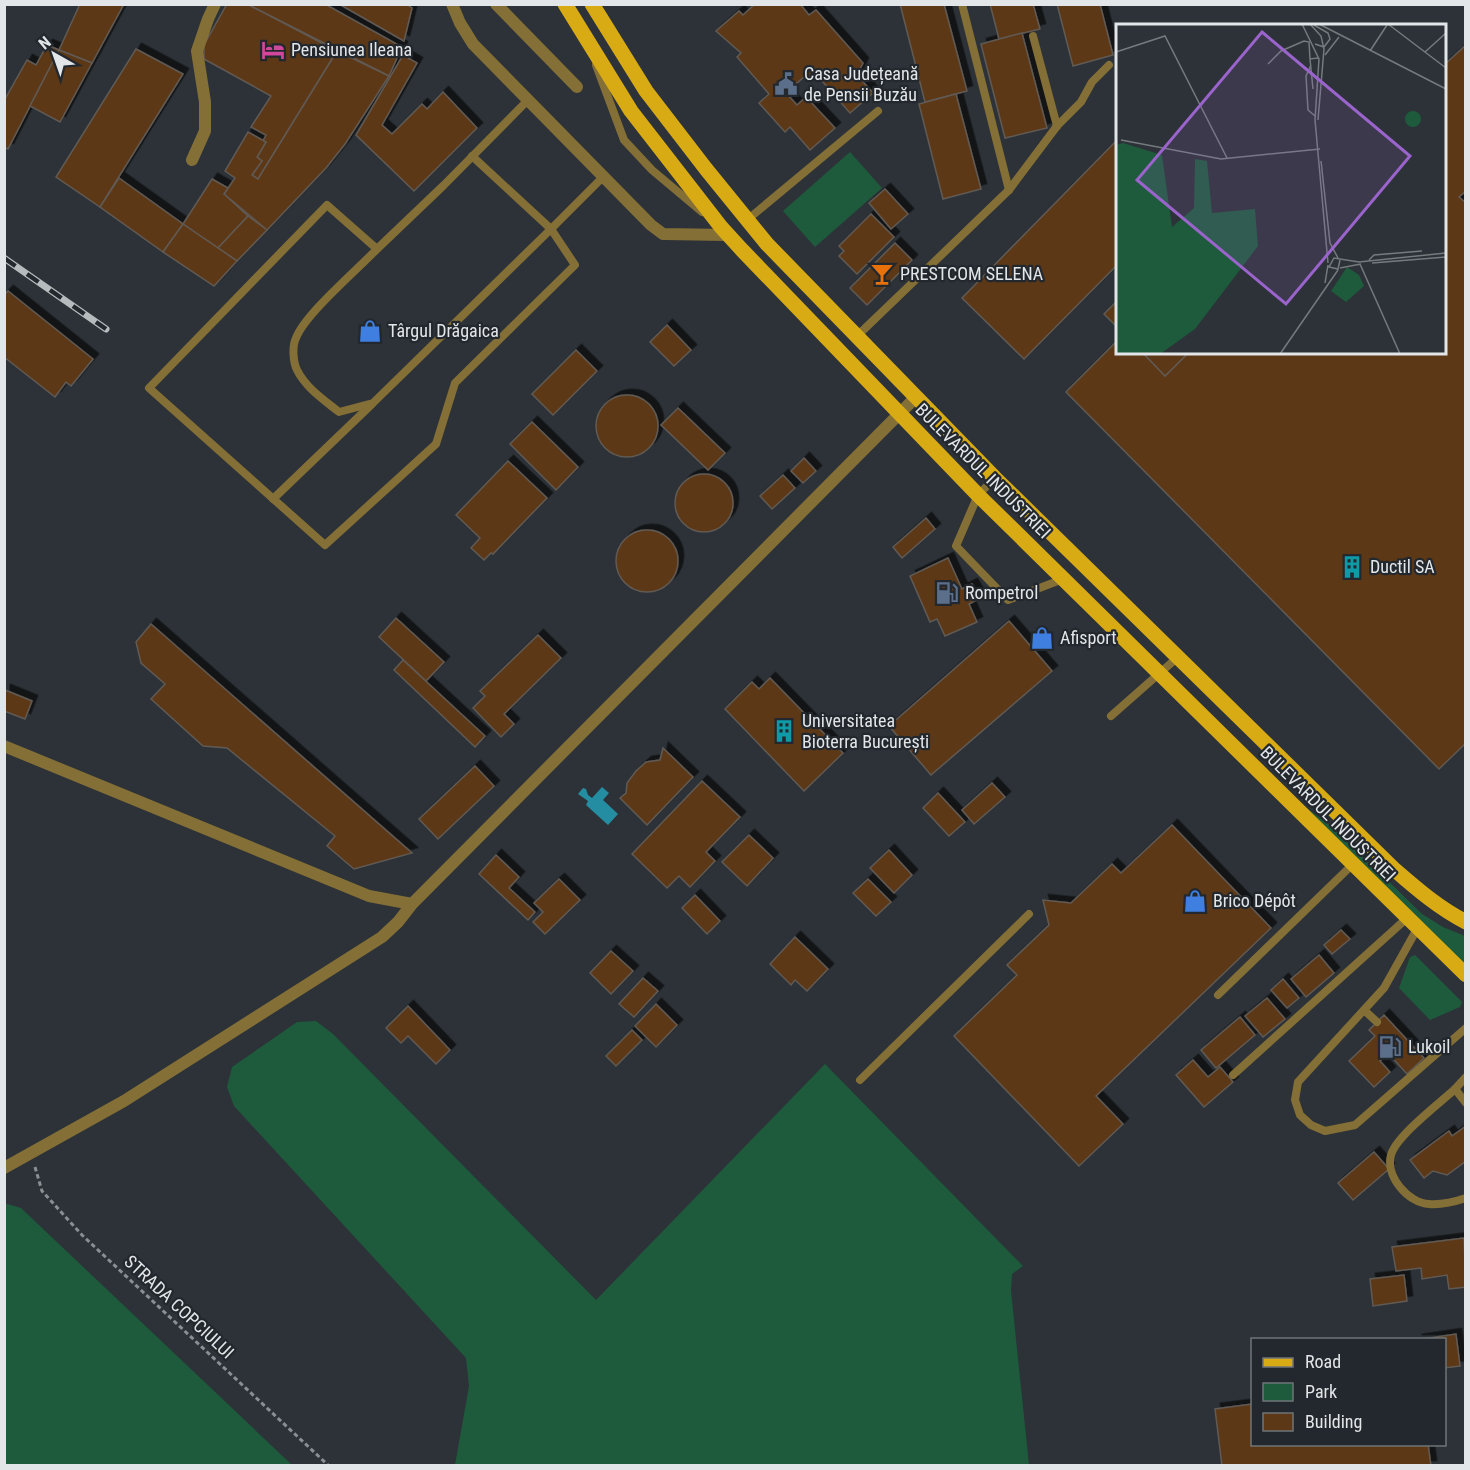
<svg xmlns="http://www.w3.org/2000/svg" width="1470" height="1470" viewBox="0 0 1470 1470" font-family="'Roboto Condensed',sans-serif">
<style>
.green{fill:#1e5b3c}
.water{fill:#258da2}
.building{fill:#5d3816;stroke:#615a54;stroke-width:1.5;filter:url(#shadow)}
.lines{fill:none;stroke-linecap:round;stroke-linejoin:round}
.path{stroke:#8a8f93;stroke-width:3;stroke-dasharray:4.5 3;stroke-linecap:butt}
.service{stroke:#846f36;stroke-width:8}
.minor{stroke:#846f36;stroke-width:12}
.primary{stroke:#d8aa14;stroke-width:15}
.rail-casing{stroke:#b6bbbe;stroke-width:7}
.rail{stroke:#22282d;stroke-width:4.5;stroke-dasharray:14;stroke-linecap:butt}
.labels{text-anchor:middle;stroke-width:4.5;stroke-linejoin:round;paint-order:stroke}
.poi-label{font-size:18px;fill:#e2e6e9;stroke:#22282d;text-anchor:start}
.street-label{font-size:18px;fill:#e2e6e9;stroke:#22282d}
.inset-road{fill:none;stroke:#757a7e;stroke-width:1.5}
.view{fill:#9a64cc;fill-opacity:0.15;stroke:#9a64cc;stroke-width:3}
.inset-edge{fill:none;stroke:#e2e6e9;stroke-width:3}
</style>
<defs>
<filter id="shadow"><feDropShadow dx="5.5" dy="-5.5" stdDeviation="0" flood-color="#0009"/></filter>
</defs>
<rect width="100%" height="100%" fill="#2c3237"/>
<g class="green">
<path d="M850 152 882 188 815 247 783 211Z"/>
<path d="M1300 803 1335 829 1422 914 1443 927 1465 936V966Z"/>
<path d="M1415 955 1462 1002 1460 1007 1430 1020 1399 988 1410 957Z"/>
<path d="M316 1021 333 1034 596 1300 825 1064 1023 1266 1012 1274 1011 1291 1029 1465H455L469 1386 466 1358 234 1106 227 1087 232 1067 297 1022Z"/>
<path d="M4 1203 21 1208 292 1465H5Z"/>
</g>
<path class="water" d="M602 787 609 793 603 800 618 814 608 825 586 805 588 801 578 794 583 788 586 789 588 795 592 798Z"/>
<g class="building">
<path d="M80 4H124L92 63 59 50Z"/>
<path d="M227 4H247L337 51 258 179 252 175 262 161 257 157 266 142 263 141 266 135 251 127 271 96 204 59V45Z"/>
<path d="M247 4H325L402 47 389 76Z"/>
<path d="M339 4H406L412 8 404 41Z"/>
<path d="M755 4H800L809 15 816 10 863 63 857 75 873 93 850 113 815 73 807 79 804 77 786 93 797 105 806 97 835 128 810 150 790 127 785 132 759 103 769 94 737 57 741 53 716 31 739 11 743 15Z"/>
<path d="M900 4H944L967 91 925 102Z"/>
<path d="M990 4H1033L1040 29 999 39Z"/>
<path d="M1057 4H1100L1113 55 1073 66Z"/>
<path d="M1022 33 1047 128 1005 138 981 44Z"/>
<path d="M47 45 59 50 8 149 4 147V101L27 60 36 65Z"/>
<path d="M1466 45V191L1459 197 1466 203V743L1439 769 1066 392 1118 340V352H1142L1165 376 1189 352H1444V65Z"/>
<path d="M136 49 183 74 100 207 56 177Z"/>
<path d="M59 50 92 63 60 122 30 106Z"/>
<path d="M337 51 389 76 345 144 326 168 267 230 224 194 235 178 225 171 248 132 266 142 257 157 262 161 252 175 258 179Z"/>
<path d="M403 55 417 63 382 125 392 134 422 104 427 109 443 92 477 128 414 191 356 135Z"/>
<path d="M956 94 981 189 943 199 919 104Z"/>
<path d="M1118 139V264L1024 359 962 298Z"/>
<path d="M119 178 183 224 163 252 100 207Z"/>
<path d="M212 179 228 188 224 194 248 216 218 248 183 224Z"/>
<path d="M885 189 908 214 891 229 869 203Z"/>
<path d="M871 214 894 237 857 274 839 256 844 251 839 246Z"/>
<path d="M248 216 267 230 237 261 218 248Z"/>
<path d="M183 224 237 261 214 286 163 252Z"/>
<path d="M895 243 912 260 867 305 850 288Z"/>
<path d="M8 291 93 359 71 386 66 382 55 397 4 357V295Z"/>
<path d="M1118 300V328L1104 314Z"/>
<path d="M667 325 691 350 674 366 650 342Z"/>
<path d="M576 350 597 371 553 415 532 394Z"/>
<path d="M1142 352H1189L1165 376Z"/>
<circle cx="627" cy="426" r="31"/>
<path d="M678 408 725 453 708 470 661 425Z"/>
<path d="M532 422 578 467 556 490 510 444Z"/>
<path d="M804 458 816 471 803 483 791 471Z"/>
<path d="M508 461 547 498 493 554 491 553 484 560 471 548 480 538 456 515Z"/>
<circle cx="704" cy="503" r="29"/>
<path d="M783 475 795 488 772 509 760 496Z"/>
<path d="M926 518 935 529 902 558 893 547Z"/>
<circle cx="647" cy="561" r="31"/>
<path d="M948 558 962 589 972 584 980 598 969 604 977 622 945 636 937 619 930 622 910 576Z"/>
<path d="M396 618 444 662 426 681 379 637Z"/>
<path d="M1009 621 1052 671 931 775 889 726Z"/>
<path d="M151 624 412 853 354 869 327 846 335 836 227 748 203 746 151 699 165 684 141 663 136 642Z"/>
<path d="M538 635 561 658 504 714 514 724 501 737 473 708 485 696 480 691Z"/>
<path d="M403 660 485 736 475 747 394 670Z"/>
<path d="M770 678 843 753 804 791 725 709 752 682 759 689Z"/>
<path d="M5 690 32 701 25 719 4 711Z"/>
<path d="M663 748 693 777 647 825 620 798 626 793 627 783 636 771 646 762 660 760Z"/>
<path d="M475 766 494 786 438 839 419 819Z"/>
<path d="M702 781 740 817 706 852 715 861 690 887 679 876 667 888 632 854Z"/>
<path d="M992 783 1005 797 974 824 962 810Z"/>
<path d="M938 793 965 822 949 836 923 808Z"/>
<path d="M1172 825 1271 928 1096 1096 1123 1124 1079 1166 954 1036 1017 975 1007 965 1049 925 1043 900 1071 903 1112 864 1121 873Z"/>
<path d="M749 835 773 858 747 886 722 862Z"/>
<path d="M889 850 912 875 894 893 870 868Z"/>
<path d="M496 855 519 877 509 888 535 912 528 920 479 874Z"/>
<path d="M559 879 580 900 545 934 533 922 543 912 534 903Z"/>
<path d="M868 879 891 902 876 916 853 893Z"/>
<path d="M695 895 720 921 707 934 682 908Z"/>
<path d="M1341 930 1350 939 1332 954 1324 945Z"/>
<path d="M795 937 828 969 807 991 795 980 791 985 770 964Z"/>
<path d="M611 951 633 971 611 994 590 973Z"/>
<path d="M1319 955 1334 973 1306 997 1291 979Z"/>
<path d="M643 978 658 991 634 1017 619 1004Z"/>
<path d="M1283 979 1299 998 1287 1008 1271 990Z"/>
<path d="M1267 998 1285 1019 1263 1037 1245 1016Z"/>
<path d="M656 1004 677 1025 656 1047 635 1026Z"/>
<path d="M408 1006 450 1050 436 1064 408 1036 401 1043 386 1028Z"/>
<path d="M1384 1015 1424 1058 1407 1074 1388 1053 1380 1061 1390 1072 1374 1087 1349 1061 1375 1036 1369 1030Z"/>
<path d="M1240 1017 1255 1035 1216 1068 1201 1050Z"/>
<path d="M632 1030 642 1040 616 1066 606 1056Z"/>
<path d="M1193 1060 1208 1077 1220 1067 1233 1082 1204 1107 1176 1075Z"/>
<path d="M1466 1126V1161L1447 1175 1433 1171 1424 1178 1410 1160 1449 1131 1452 1136Z"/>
<path d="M1374 1152 1389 1169 1353 1200 1338 1183Z"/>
<path d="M1464 1238 1466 1287 1449 1289 1447 1275 1422 1279 1421 1268 1396 1271 1392 1247Z"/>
<path d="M1404 1275 1407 1301 1373 1306 1370 1279Z"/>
<path d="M1456 1334 1460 1366 1444 1368V1340H1416Z"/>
<path d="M1252 1404V1444H1428L1431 1466H1222L1215 1409Z"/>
</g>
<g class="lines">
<path class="path" d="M35 1167 42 1191 82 1235 329 1466"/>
<g class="service">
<path d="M962 4 1009 190"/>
<path d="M1033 36 1057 126"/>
<path d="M596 65 624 140 652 170 702 212"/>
<path d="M528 100 444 185 377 249 327 205 149 388 325 545 436 444 455 383 575 265 551 229 603 177"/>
<path d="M747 220 878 111"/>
<path d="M377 249C357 270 305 314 296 338 292 346 293 362 297 370 306 388 324 400 339 412L373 403 551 229 472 156"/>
<path d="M856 337 1009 190 1057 126 1081 102 1092 82 1109 65"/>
<path d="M995 478 978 495 956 546 1008 600 1063 579"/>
<path d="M273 499 372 404"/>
<path d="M1111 716 1178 657"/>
<path d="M1417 929 1384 988 1298 1082 1295 1100 1300 1115 1311 1125 1325 1131 1355 1125 1466 1028"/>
<path d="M1218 995 1352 865"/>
<path d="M1364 1010 1377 1022"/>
<path d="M1233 1075 1406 919"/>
<path d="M1466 1077 1455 1089 1466 1103"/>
<path d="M860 1080 1029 914"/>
<path d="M1455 1089C1440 1103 1396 1136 1391 1155 1385 1176 1408 1203 1429 1204 1441 1205 1454 1202 1466 1198"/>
</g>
<g class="minor">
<path d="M452 4 460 23 473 44 651 225 663 234 728 235"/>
<path d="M496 4 577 87"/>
<path d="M192 160 205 131V102L197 51 208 19 215 4"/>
<path d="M4 746 369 896 412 904"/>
<path d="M4 1168 124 1101 382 937 398 922 412 904 915 398"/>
</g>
<g class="primary">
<path d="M565 4 631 111 721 227 742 250 978 495 1466 975"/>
<path d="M592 4 646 91 706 169 767 244 995 478 1395 870C1418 890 1439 908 1466 922"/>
</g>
<g class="rail-casing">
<path id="rail" d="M4 258 106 329"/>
</g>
<use href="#rail" class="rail"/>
</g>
<defs>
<g id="hotel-bare" transform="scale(1.8)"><path d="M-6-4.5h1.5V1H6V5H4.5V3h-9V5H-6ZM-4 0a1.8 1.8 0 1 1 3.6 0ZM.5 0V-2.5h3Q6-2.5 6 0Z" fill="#d1479c" stroke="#22282d" stroke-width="2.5" paint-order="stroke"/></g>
<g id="civic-bare" transform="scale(1.8)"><path d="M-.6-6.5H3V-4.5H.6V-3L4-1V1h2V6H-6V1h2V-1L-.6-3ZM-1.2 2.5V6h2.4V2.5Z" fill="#5c6f8a" stroke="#22282d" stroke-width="2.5" paint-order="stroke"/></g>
<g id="bar-bare" transform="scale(1.8)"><path d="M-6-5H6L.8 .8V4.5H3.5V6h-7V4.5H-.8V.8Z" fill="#e8710a" stroke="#22282d" stroke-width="2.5" paint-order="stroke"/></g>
<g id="shop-bare" transform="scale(1.8)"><path d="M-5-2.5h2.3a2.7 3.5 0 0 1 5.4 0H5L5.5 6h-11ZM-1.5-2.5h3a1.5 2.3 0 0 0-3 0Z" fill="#3f7fe0" stroke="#22282d" stroke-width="2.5" paint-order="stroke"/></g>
<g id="building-bare" transform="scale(1.8)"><path d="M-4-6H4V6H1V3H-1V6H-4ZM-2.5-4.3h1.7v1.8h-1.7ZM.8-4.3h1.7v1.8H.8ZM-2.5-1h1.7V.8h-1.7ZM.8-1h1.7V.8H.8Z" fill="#0f9aa8" stroke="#22282d" stroke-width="2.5" paint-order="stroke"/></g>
<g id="fuel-bare" transform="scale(1.8)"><path d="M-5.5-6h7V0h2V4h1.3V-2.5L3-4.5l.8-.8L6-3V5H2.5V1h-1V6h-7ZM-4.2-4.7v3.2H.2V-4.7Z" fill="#5c6f8a" stroke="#22282d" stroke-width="2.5" paint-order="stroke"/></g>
</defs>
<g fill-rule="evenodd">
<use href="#hotel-bare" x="273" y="50"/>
<use href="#civic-bare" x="786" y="84"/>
<use href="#bar-bare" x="882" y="274"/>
<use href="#shop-bare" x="370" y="331"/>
<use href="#building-bare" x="1352" y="567"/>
<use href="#fuel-bare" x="947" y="593"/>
<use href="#shop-bare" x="1042" y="638"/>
<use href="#building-bare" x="784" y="731"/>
<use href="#shop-bare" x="1195" y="901"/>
<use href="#fuel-bare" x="1390" y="1047"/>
</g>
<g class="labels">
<g class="poi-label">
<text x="291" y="56">Pensiunea Ileana</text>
<text x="804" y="80">Casa Județeană<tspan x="804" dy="21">de Pensii Buzău</tspan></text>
<text x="900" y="280">PRESTCOM SELENA</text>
<text x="388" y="337">Târgul Drăgaica</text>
<text x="1370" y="573">Ductil SA</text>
<text x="965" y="599">Rompetrol</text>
<text x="1060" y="644">Afisport</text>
<text x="802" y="727">Universitatea<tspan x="802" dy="21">Bioterra București</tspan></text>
<text x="1213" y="907">Brico Dépôt</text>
<text x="1408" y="1053">Lukoil</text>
</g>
<g class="street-label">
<text transform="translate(983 471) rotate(45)" y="6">BULEVARDUL INDUSTRIEI</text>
<text transform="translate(1328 814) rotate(45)" y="6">BULEVARDUL INDUSTRIEI</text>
<text transform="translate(179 1307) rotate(43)" y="6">STRADA COPCIULUI</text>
</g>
</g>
<g transform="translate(1116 24)">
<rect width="330" height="330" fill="#2c3237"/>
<path d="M289 95a8 8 0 1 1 16 0a8 8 0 1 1-16 0ZM7 119 46 131 56 203 78 184 79 135 91 137 96 189 139 185 142 222 79 305 44 330H0V121ZM231 243 243 251 248 262 230 278 215 267Z" fill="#1e5b3c"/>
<path class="inset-road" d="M186 0 203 35 199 96 212 239M194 0 205 12 208 25 202 96M203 0 330 65M272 0 330 44M198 1 212 9 214 15 208 23 199 20M254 27 271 1M0 28 49 12 111 134M309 28 330 9M209 31 223 13M194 35 197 65M152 40 165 27 188 17 193 18 194 35 202 34M195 41 190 52 192 86 199 92M5 116 105 135 204 125M205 137 214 219 222 234M224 236 222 245 213 243 218 234 243 238 330 229M253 236 258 231 306 227M256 239 330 233M244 240 284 330M224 244 245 240M209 259 212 241M164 330 222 246"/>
<path class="view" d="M146 8 294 132 170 280 21 156Z"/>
<rect width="330" height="330" class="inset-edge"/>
</g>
<rect width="1470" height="1470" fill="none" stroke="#e2e6e9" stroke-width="12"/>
<rect x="1251" y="1338" width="195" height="108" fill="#22282d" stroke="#6f7478" stroke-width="1.5"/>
<rect x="1263" y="1358" width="30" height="9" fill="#d8aa14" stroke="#6f7478" stroke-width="1.5"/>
<text x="1305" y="1368" font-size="18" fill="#e2e6e9">Road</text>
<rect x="1263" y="1383" width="30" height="18" fill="#1e5b3c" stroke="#6f7478" stroke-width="1.5"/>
<text x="1305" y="1398" font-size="18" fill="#e2e6e9">Park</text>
<rect x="1263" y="1413" width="30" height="18" fill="#5d3816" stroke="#6f7478" stroke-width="1.5"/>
<text x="1305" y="1428" font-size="18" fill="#e2e6e9">Building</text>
<g transform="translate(54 54) rotate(320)" stroke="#22282d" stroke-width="4.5" paint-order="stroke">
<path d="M0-4.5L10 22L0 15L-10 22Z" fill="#e2e6e9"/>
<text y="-9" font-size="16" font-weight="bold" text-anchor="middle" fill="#e2e6e9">N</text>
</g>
</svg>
